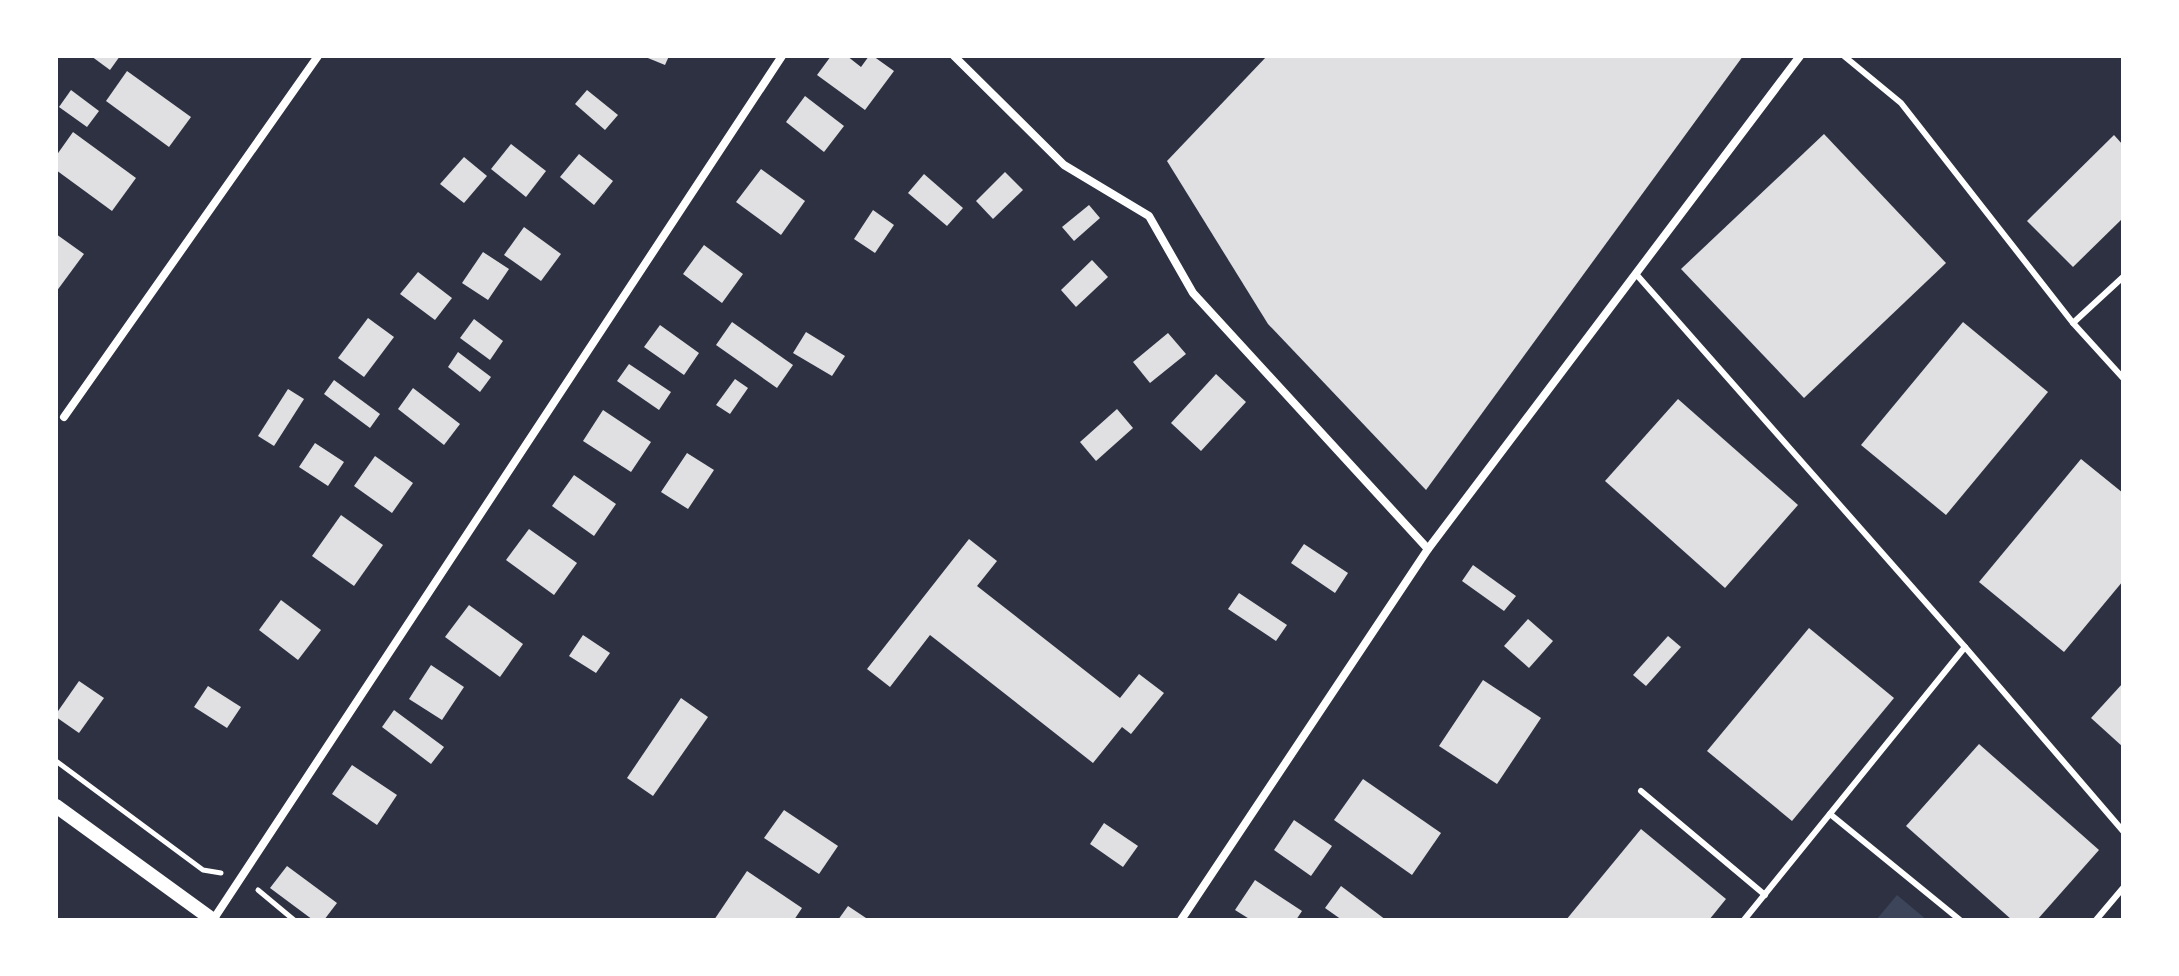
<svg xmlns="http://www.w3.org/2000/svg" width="2179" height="976" viewBox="0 0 2179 976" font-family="Rubik,sans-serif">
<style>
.green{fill:#3c4559}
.building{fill:#e0e0e3}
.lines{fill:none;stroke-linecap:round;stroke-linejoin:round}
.path{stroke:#fff;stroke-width:5}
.service{stroke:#fff;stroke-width:6}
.minor{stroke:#fff;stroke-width:8}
.tertiary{stroke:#fff;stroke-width:14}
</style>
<rect width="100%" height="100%" fill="#2d3142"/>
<path class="green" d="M1897 895 1927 920H1876Z"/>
<g class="building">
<path d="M91 56H120L110 70Z"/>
<path d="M643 56H669L665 65Z"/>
<path d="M831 56H847L861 67 869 56H873L894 71 865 110 817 75Z"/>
<path d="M1267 56H1743L1426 490 1268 324 1167 161Z"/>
<path d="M127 71 191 117 169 147 106 101Z"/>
<path d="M71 90 99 111 87 127 59 107Z"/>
<path d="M587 90 618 115 605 130 575 104Z"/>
<path d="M805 96 844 126 824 152 786 122Z"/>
<path d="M73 132 136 178 112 211 56 170V156Z"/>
<path d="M1824 134 1946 263 1804 398 1681 269Z"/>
<path d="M2114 135 2123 145V218L2073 267 2027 221Z"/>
<path d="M511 144 546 171 526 197 491 169Z"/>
<path d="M579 154 613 181 594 205 560 177Z"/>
<path d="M464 157 487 176 464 203 440 184Z"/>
<path d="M761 169 805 201 781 235 736 202Z"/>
<path d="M1005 172 1023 190 993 219 976 201Z"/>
<path d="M924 174 963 208 947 226 908 193Z"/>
<path d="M1089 205 1100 218 1074 241 1062 227Z"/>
<path d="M873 210 894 225 875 253 854 239Z"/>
<path d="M524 227 561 254 541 281 504 255Z"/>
<path d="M56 234 84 254 56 292Z"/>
<path d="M704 245 743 274 722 303 683 274Z"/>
<path d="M483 252 509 269 488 300 462 283Z"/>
<path d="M1092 260 1108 277 1076 307 1061 290Z"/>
<path d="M418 272 452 298 435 320 400 294Z"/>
<path d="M368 318 394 337 364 377 338 358Z"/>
<path d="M474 319 503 341 490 360 460 338Z"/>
<path d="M732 322 793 365 777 388 716 345Z"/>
<path d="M1963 322 2048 392 1946 515 1861 445Z"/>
<path d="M660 325 699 353 684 375 644 347Z"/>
<path d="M806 332 845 356 832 376 793 353Z"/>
<path d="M1168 333 1186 354 1150 383 1133 362Z"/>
<path d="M458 352 491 377 480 392 448 367Z"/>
<path d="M629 364 671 392 659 410 617 381Z"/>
<path d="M1216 374 1246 402 1201 451 1171 423Z"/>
<path d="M735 379 748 388 730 414 716 405Z"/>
<path d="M334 380 380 414 370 428 324 394Z"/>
<path d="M413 388 460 424 444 445 398 409Z"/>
<path d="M288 389 304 399 274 446 258 436Z"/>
<path d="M1678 399 1798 505 1725 588 1605 481Z"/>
<path d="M1117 409 1133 428 1096 461 1080 442Z"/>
<path d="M603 410 651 442 631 472 583 441Z"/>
<path d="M315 443 344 462 328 486 299 467Z"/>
<path d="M687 453 714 470 688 509 661 492Z"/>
<path d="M375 456 413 483 392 513 354 486Z"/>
<path d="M2081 459 2123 493V581L2064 652 1979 582Z"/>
<path d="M574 475 616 504 594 536 552 506Z"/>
<path d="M341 515 383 545 354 586 312 556Z"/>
<path d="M529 529 577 563 554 595 506 560Z"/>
<path d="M969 539 997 561 977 586 1120 698 1139 674 1164 693 1131 734 1122 727 1093 763 930 635 890 687 867 669Z"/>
<path d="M1304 544 1348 573 1335 593 1291 563Z"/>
<path d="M1473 565 1516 596 1504 611 1462 581Z"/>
<path d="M1239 593 1287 625 1276 641 1228 609Z"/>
<path d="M281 600 321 630 298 660 259 630Z"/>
<path d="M469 605 523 644 500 677 445 637Z"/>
<path d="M1528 619 1553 641 1529 668 1504 646Z"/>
<path d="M1809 628 1894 698 1792 821 1707 751Z"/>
<path d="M583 635 610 653 596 673 569 656Z"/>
<path d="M1668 636 1681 647 1646 686 1633 675Z"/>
<path d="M431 665 464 687 442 720 409 699Z"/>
<path d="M1483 680 1541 718 1497 784 1439 746Z"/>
<path d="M79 681 104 698 79 733 56 717V714Z"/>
<path d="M2123 683V747L2091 718Z"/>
<path d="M208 686 241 707 227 728 194 707Z"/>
<path d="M681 698 708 717 653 796 627 778Z"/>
<path d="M394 710 444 747 431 764 382 727Z"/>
<path d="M1979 744 2099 850 2037 920H2012L1906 826Z"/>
<path d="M352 765 397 795 377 825 332 794Z"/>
<path d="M1363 779 1441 833 1412 875 1334 820Z"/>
<path d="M784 810 838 846 819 874 764 838Z"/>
<path d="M1294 820 1332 846 1311 876 1274 850Z"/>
<path d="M1104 823 1138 846 1123 867 1090 844Z"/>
<path d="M1641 829 1726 899 1709 920H1566Z"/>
<path d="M287 866 337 903 324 920H313L270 888Z"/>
<path d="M747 871 802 908 794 920H714Z"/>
<path d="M1255 880 1302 911 1296 920H1251L1235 910Z"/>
<path d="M1341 886 1386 920H1342L1325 908Z"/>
<path d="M848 906 869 920H838Z"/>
</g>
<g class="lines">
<g class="path">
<path d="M56 761 203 870 221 873"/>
<path d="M258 890 294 920"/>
</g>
<g class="service">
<path d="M1844 56 1901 103 2073 323 2123 378"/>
<path d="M1636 274 1965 647 2123 831"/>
<path d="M2073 323 2123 277"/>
<path d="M1641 791 1765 895"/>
<path d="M1830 814 1960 920"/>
<path d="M1744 920 1965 647"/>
<path d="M2096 920 2123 888"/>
</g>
<g class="minor">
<path d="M954 56 1064 165 1149 216 1193 293 1428 549"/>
<path d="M64 417 318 56"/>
<path d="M213 920 782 56"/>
<path d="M1181 920 1428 549 1800 56"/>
</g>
<path class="tertiary" d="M56 806 213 920"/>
</g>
<rect width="2179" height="976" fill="none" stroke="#ffffff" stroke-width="116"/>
</svg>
